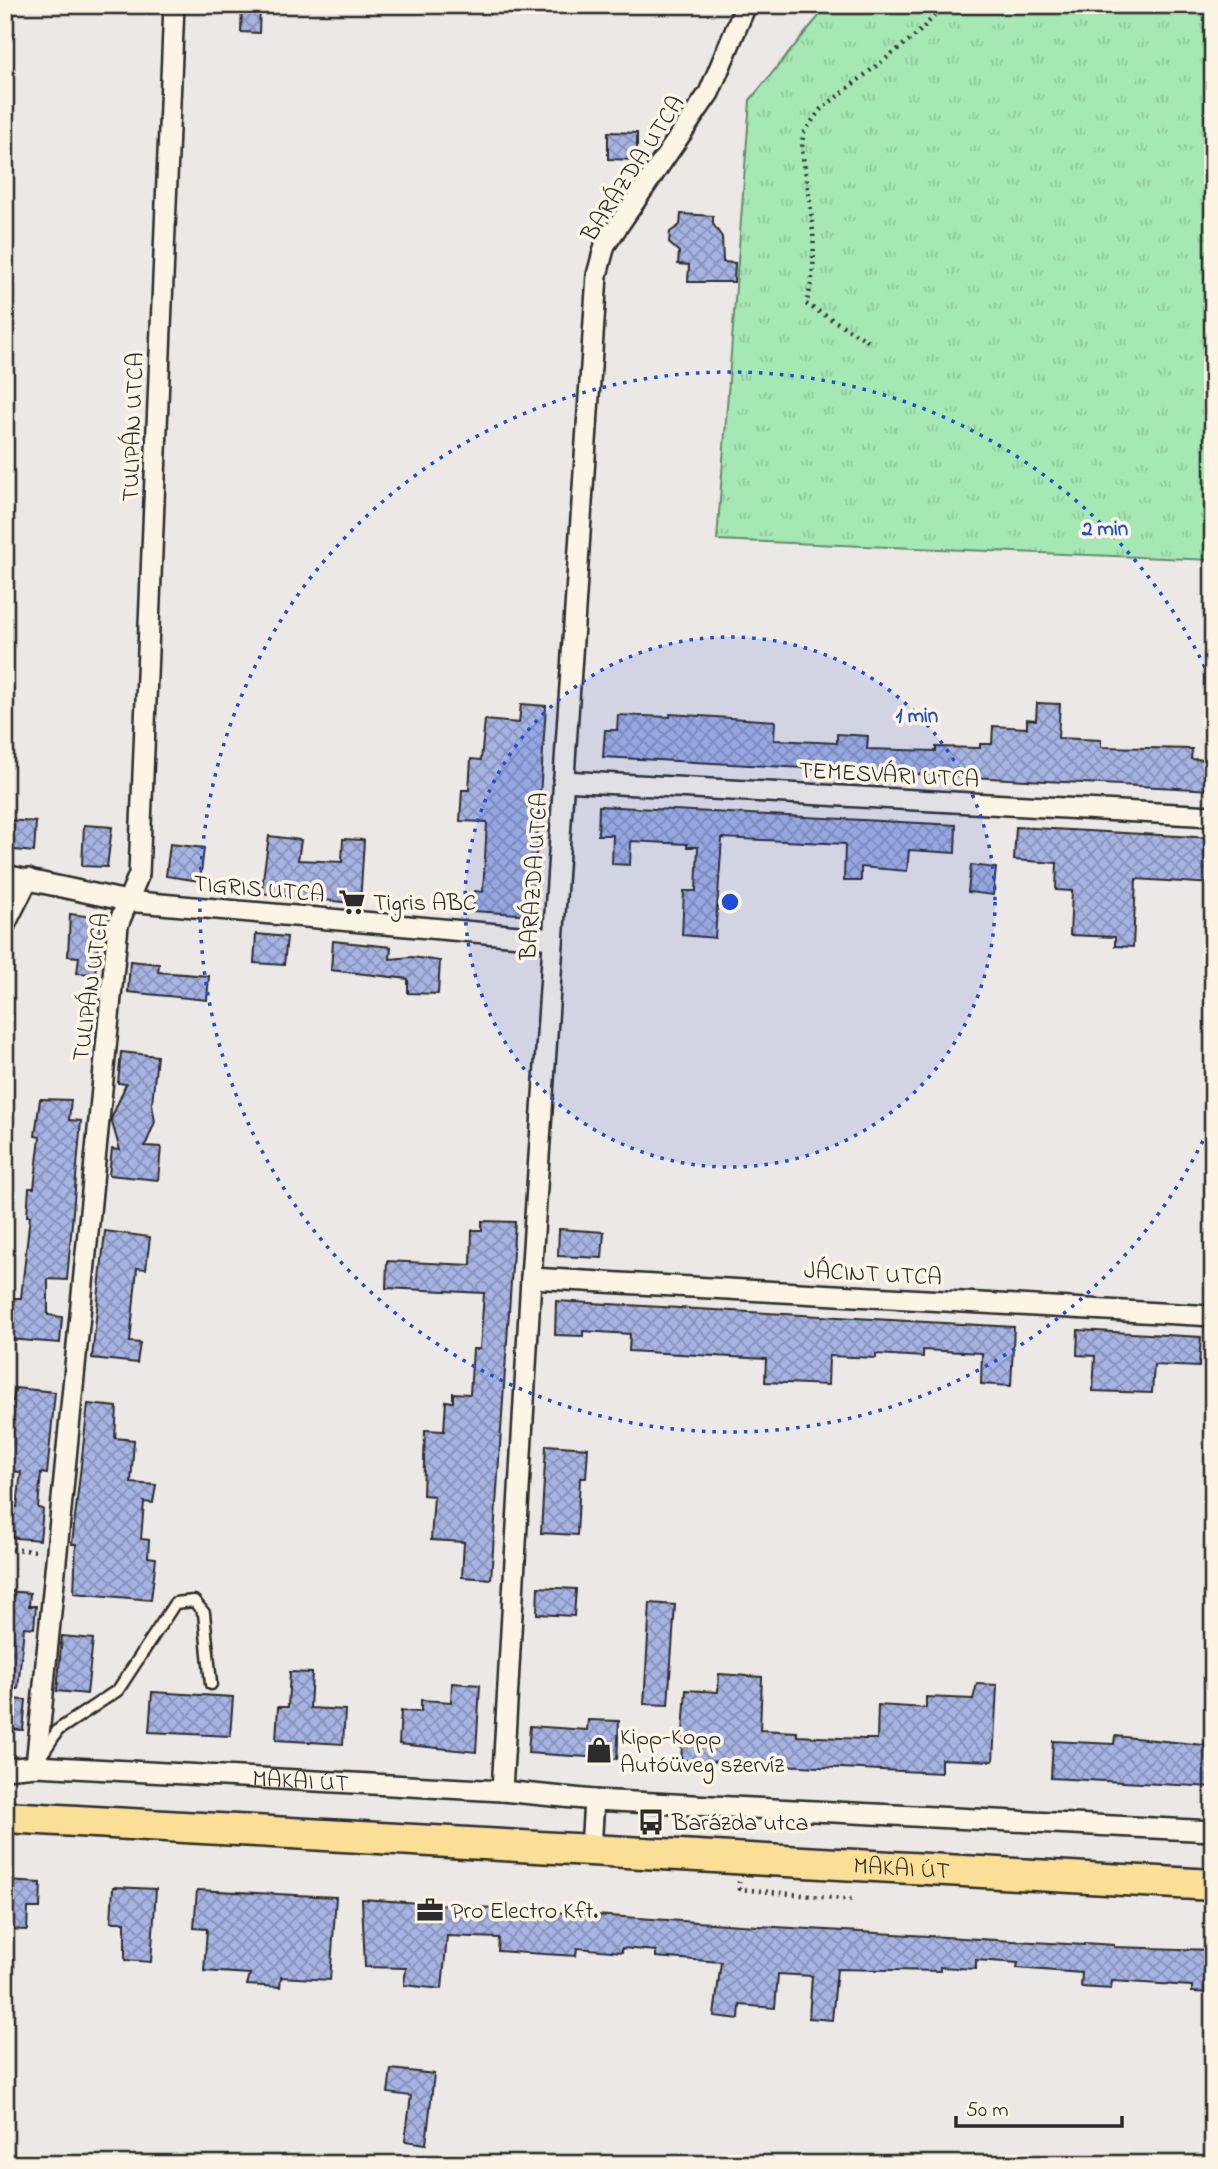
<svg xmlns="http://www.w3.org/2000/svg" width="1218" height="2169" viewBox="0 0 1218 2169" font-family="'Indie Flower',sans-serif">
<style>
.grass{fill:url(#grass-tufts);stroke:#688a6f;stroke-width:2}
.building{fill:url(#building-cross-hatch);stroke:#2b2b2b;stroke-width:2}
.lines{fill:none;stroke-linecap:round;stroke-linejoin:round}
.service-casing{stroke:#2b2b2b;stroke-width:15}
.minor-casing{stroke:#2b2b2b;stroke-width:24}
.primary-casing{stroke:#2b2b2b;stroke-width:35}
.path{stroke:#2b2b2b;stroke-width:4.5;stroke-dasharray:2 5;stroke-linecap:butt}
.service{stroke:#fcf5e5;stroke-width:10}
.minor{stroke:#fcf5e5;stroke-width:19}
.primary{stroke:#fbdf96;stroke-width:30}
.ring{fill:none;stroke:#1d4ed8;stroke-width:3.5;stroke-dasharray:3.5 7}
.labels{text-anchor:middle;stroke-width:7;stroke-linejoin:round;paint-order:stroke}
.street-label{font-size:24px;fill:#2b2b2b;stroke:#fcf5e5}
.poi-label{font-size:24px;fill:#2b2b2b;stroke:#fcf5e5;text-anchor:start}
.centre{fill:#1d4ed8;stroke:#fcf5e5;stroke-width:3.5}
.ring-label{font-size:21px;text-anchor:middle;font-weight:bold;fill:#1d4ed8;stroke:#fcf5e5;stroke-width:7;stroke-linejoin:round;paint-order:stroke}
</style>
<defs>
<pattern id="grass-tufts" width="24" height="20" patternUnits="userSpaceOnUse" patternTransform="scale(1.75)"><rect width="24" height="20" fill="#a5e8b3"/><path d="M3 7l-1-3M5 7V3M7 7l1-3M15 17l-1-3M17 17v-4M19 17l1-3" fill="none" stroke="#8ec79a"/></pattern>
<pattern id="building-cross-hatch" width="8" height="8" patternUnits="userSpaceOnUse" patternTransform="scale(1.75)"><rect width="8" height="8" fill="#a6b3e3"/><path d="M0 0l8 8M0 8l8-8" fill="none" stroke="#8792b8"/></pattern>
</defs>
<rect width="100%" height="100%" fill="#ebe8e5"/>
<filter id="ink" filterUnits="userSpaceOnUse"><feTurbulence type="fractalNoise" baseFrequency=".0143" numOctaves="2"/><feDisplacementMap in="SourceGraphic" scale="14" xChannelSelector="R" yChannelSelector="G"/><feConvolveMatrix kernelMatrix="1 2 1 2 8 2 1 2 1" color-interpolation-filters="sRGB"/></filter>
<g filter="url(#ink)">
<path class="grass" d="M828 5H1213V560L717 540 750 100Z"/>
<g class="building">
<path d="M242 5H260L259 33 241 32Z"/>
<path d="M608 132 637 133V160L608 159Z"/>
<path d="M681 214 713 216V224L722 237 723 262 735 263 734 282H688L689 265 678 264 679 252 669 243 670 232 680 225Z"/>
<path d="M1037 703 1060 704 1058 738 1101 740V747L1192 749 1191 759 1213 760V790L603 757 605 730H617L618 715 670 717V714L775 721 774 740 837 743V734L868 736 867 749 936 751V747L980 748V744H992L993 726 1027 728V719L1036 720Z"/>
<path d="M521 704 546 706 532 915 473 911 475 891 483 892 487 822 460 821 462 790H469L471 759 481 760 485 720 519 723Z"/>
<path d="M599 806 956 825 955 853 909 850 907 871 861 867V881H844L845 844 722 838 715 938 682 935 684 891H696L698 847H687V844L631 841 630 865 612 864 613 835H598Z"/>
<path d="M6 820 36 822 34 852 5 849Z"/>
<path d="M84 825 112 827 107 867 82 866Z"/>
<path d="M1016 827 1213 838V884L1136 879 1133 947 1115 946V937L1070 935 1072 891 1056 890 1057 863 1014 860Z"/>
<path d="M269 836 301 840 298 860 342 862 343 839 364 840 360 904 261 893Z"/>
<path d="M170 844 204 848 200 881 166 876Z"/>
<path d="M971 865 996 868 993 895 968 892Z"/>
<path d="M70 914 101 918 95 974 77 973 79 957 68 956Z"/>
<path d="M256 934 287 937 284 965 254 963Z"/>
<path d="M333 941 391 947 390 959 412 957 440 961 438 994 408 993V979L331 970Z"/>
<path d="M130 961 159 964 158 972 209 976 207 1000 128 992Z"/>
<path d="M121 1052 157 1056 152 1104 155 1122 145 1146 161 1147 158 1180 109 1175 112 1149 120 1150 111 1119 126 1084 118 1083Z"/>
<path d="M40 1099 71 1100 69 1120 81 1121 67 1280 48 1279V1315L62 1317 60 1343 7 1339 9 1298H21L30 1216H27L29 1188H34L40 1137 35 1136Z"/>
<path d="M482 1221 515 1222 491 1579 462 1577 464 1542 431 1540 434 1496 423 1495 425 1430 444 1431 446 1401 453 1402V1393L470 1394 473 1349H480L484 1293 386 1288 387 1261 471 1265 472 1230H482Z"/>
<path d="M559 1229 604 1232 602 1258 558 1256Z"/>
<path d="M105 1231 150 1237 146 1269 137 1268 130 1342 140 1343 137 1363 92 1358Z"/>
<path d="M556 1301 1014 1327 1011 1386 981 1384 982 1353 923 1350V1357L876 1354V1358L829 1356 828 1385 765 1382 766 1359 629 1351 630 1334 583 1331V1336L555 1335Z"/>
<path d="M1078 1330 1201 1337 1199 1367 1154 1365 1152 1393 1093 1391 1095 1356 1077 1355Z"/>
<path d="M15 1388 55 1392 47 1474 41 1473 38 1508 43 1509 40 1540 5 1537V1506L17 1507 21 1472 5 1471V1401H13Z"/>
<path d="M88 1404 117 1407 115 1438 134 1440 131 1483 156 1485 153 1503 144 1502 141 1539 149 1540 148 1557 156 1558 151 1600 74 1593 76 1544H72Z"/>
<path d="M546 1445 588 1448 586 1478H580L577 1535 541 1533Z"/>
<path d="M538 1587 576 1589 574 1616 537 1614Z"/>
<path d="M6 1591 30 1593 29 1606H36L34 1628 24 1627 18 1689 5 1688Z"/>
<path d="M650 1603 675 1605 668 1705 644 1704Z"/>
<path d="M62 1636 93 1639 87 1694 57 1691Z"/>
<path d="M290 1672 312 1673 310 1708 345 1710 343 1744 276 1740 278 1707H288Z"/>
<path d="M719 1674 762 1677 760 1730 797 1732V1736L863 1739H877L878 1705 926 1708V1697L973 1699 977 1684 997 1685 993 1761 941 1759V1773L681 1760 686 1690 718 1692Z"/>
<path d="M452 1683 480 1685 476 1752 399 1744 401 1711 421 1712V1700L451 1702Z"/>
<path d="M152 1692 233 1697 230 1736 149 1732Z"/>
<path d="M5 1699 26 1700 23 1730 5 1729Z"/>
<path d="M588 1720 619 1721 617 1759 528 1753 530 1726 587 1730Z"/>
<path d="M1115 1736 1213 1746V1787L1051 1778 1053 1741 1114 1744Z"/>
<path d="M5 1881 41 1883 40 1908H28L27 1930 5 1929Z"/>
<path d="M113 1887 156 1889 151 1962 125 1960V1922H111Z"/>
<path d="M197 1890 336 1897 330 1980 281 1977 280 1987 247 1985 250 1974 204 1971 207 1929 194 1928Z"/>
<path d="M362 1899 740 1925 1084 1945V1943L1114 1945V1947L1213 1950V1993L1192 1992V1986L1112 1981 1111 1989 1081 1987 1082 1973 1017 1968 1018 1963 976 1960V1969L940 1967V1971L837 1969 832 2020 809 2018 812 1976 778 1974 775 2008 740 2005 739 2019 714 2016 721 1962 656 1957V1951L622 1948V1952L577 1948 576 1956 498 1951 499 1938 447 1936 442 1989 404 1985 406 1968 365 1967Z"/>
<path d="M391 2069 434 2074 426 2144 405 2141 411 2096 388 2093Z"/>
</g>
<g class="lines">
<g class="service-casing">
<path id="service" d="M41 1756 58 1730 118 1690 175 1603 194 1601 204 1613 211 1684"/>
</g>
<g class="minor-casing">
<g id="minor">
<path d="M563 781 1213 816"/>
<path d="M5 875 127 901 553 939"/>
<path d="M5 925 28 879"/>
<path d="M531 1278 1213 1316"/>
<path d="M36 1766 118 925 139 874 174 5"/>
<path id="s1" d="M5 1769 36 1766 502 1791 594 1800 1213 1831"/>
<path d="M502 1791 531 1278 597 275 605 245 709 93 746 5"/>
<path d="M591 1849 594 1800"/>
</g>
</g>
<g class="primary-casing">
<g id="primary">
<path id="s2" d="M5 1817 1213 1885"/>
</g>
</g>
<g class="path">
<path d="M868 341 806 304C822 256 809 199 802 150L803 134 820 110 916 35 945 5"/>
<path d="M5 1549 37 1551"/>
<path d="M739 1881V1889L854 1900"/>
</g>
<use href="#service" class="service"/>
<use href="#minor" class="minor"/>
<use href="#primary" class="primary"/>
</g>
</g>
<circle cx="730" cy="902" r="265" fill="#1d4ed8" fill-opacity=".12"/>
<g class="ring">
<circle cx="730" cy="902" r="265"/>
<path d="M1212 1122A530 530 0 1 1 1212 682"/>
</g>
<defs>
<g id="supermarket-bare" transform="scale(2.1)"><path d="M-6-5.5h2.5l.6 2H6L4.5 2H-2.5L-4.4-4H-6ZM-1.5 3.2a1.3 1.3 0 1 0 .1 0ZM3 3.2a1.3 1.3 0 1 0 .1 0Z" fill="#2b2b2b" stroke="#fcf5e5" stroke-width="2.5" paint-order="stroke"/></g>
<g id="shop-bare" transform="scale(2.1)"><path d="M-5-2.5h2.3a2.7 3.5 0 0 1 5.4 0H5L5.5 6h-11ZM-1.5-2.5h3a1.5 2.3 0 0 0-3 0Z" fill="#2b2b2b" stroke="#fcf5e5" stroke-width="2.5" paint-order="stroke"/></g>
<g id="bus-bare" transform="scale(2.1)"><path d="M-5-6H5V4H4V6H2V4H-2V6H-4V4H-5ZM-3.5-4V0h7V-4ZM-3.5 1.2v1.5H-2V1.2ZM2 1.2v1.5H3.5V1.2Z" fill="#2b2b2b" stroke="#fcf5e5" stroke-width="2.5" paint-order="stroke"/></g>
<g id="office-bare" transform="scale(2.1)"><path d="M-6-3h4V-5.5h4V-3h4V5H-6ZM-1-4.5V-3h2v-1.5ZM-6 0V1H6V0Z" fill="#2b2b2b" stroke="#fcf5e5" stroke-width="2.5" paint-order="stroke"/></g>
</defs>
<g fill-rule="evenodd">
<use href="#supermarket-bare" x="352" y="902"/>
<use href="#shop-bare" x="599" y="1750"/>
<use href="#bus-bare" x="651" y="1822"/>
<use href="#office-bare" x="430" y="1910"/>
</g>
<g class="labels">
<g class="street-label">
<text transform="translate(632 168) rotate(-57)" y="8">BARÁZDA UTCA</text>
<text transform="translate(132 427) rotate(-88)" y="8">TULIPÁN UTCA</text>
<text transform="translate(889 774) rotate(3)" y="8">TEMESVÁRI UTCA</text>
<text transform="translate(533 876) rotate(-86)" y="8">BARÁZDA UTCA</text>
<text transform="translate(259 888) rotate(5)" y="8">TIGRIS UTCA</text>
<text transform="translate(90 987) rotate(-82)" y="8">TULIPÁN UTCA</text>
<text transform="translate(873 1273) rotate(3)" y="8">JÁCINT UTCA</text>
<text dy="8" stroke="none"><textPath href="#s1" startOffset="296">MAKAI ÚT</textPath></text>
<text dy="8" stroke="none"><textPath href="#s2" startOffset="898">MAKAI ÚT</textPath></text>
</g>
<g class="poi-label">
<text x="373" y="910">Tigris ABC</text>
<text x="620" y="1744">Kipp-Kopp<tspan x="620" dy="28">Autóüveg szervíz</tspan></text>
<text x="672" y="1830">Barázda utca</text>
<text x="451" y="1918">Pro Electro Kft.</text>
</g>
</g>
<circle cx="730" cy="902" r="10" class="centre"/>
<g class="ring-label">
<text x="1105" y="535">2 min</text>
<text x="917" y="722">1 min</text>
</g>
<rect width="1218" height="2169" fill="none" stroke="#fcf5e5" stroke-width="28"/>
<rect x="14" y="14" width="1190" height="2141" fill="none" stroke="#2b2b2b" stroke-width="2.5" filter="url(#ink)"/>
<path d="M956 2116v10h166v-10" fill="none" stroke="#2b2b2b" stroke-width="3.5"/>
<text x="966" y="2116" font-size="21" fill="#2b2b2b" stroke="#fcf5e5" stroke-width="5" paint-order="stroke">50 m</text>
</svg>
